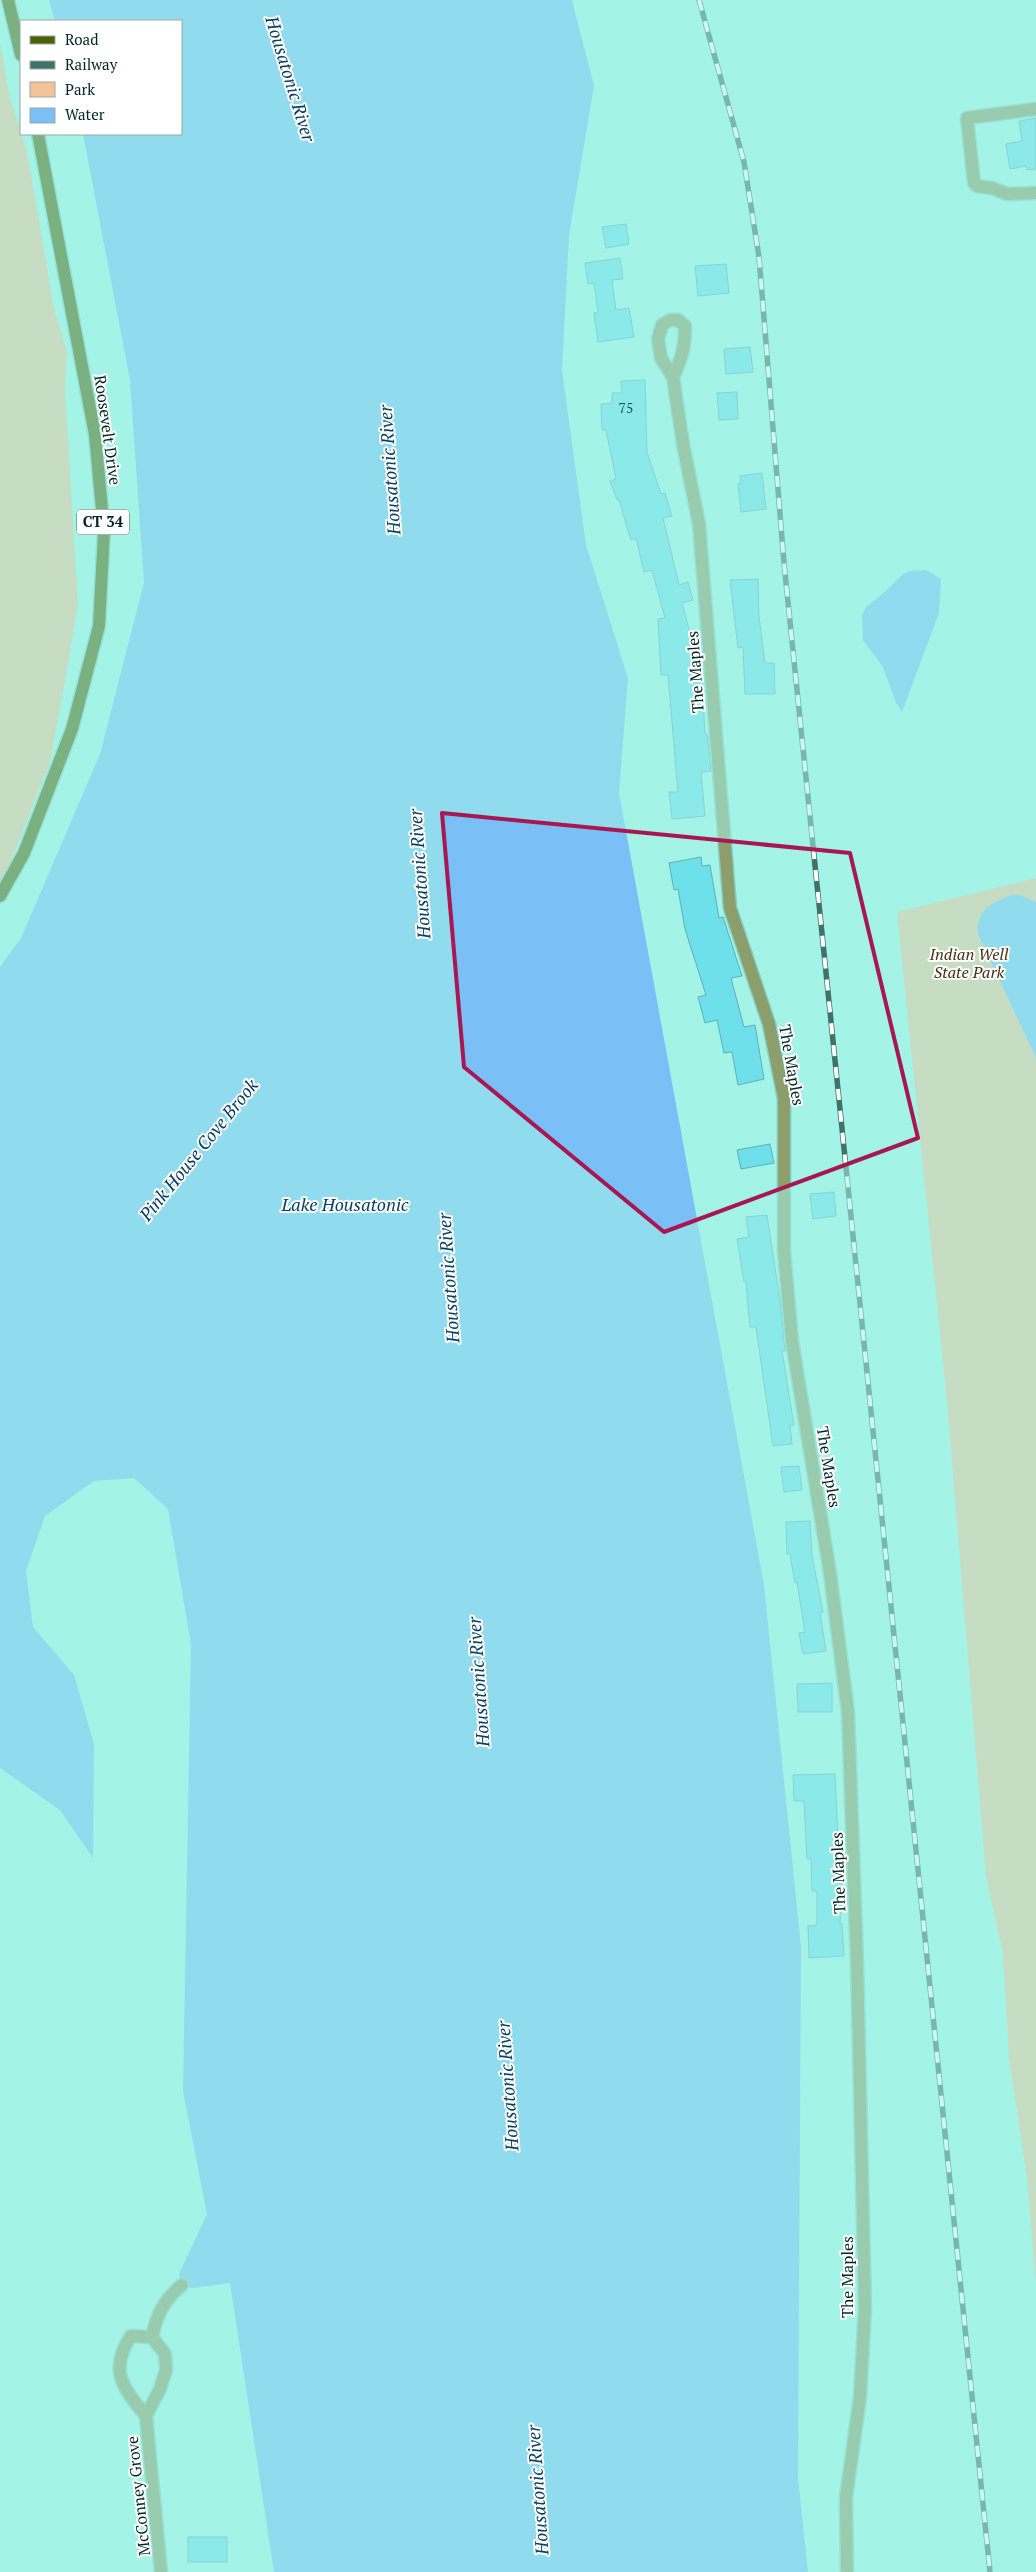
<svg xmlns="http://www.w3.org/2000/svg" width="1036" height="2572" viewBox="0 0 1036 2572" font-family="'PT Serif',serif">
<style>
.green{fill:#f2c398}
.water{fill:#7bbff7}
.building{fill:#6ee0ec;stroke:#5fafb7}
.lines{fill:none;stroke-linecap:round;stroke-linejoin:round}
.minor-casing{stroke:#87cec3;stroke-width:15}
.major-casing{stroke:#87cec3;stroke-width:15}
.minor{stroke:#8c9e6b;stroke-width:12}
.major{stroke:#4b6205;stroke-width:12}
.rail-casing{stroke:#3f726b;stroke-width:5.5}
.rail{stroke:#fff;stroke-width:4;stroke-dasharray:11;stroke-linecap:butt}
.marked{fill:none;stroke:#a91752;stroke-width:4;stroke-linejoin:round}
.labels{text-anchor:middle;stroke-width:4;stroke-linejoin:round;paint-order:stroke}
.number-label{font-size:14px;fill:#1d5454}
.shield{fill:#fff;stroke:#4e6664;stroke-width:1}
.shield-label{font-size:15px;font-weight:bold;fill:#022521}
.street-label{font-size:16px;fill:#022521;stroke:#fff}
.park-label{font-size:16px;font-style:italic;fill:#482f15;stroke:#fff}
.water-label{font-size:18px;font-style:italic;fill:#093f62;stroke:#fff}
</style>
<rect width="100%" height="100%" fill="#a4f3e7"/>
<g class="green">
<path d="M0 43 10 98 27 151 54 309 67 352 65 388 78 606 51 759 8 869 0 882Z"/>
<path d="M1036 878V2285L1027 2178 1009 2058 1003 1954 986 1876 947 1401 897 912Z"/>
</g>
<g class="water">
<path d="M49 0H572L594 86 569 235 562 370 586 545 628 678 619 793 764 1585 801 1947 798 2478 808 2572H274L230 2283 192 2288 182 2285 179 2274 207 2214 183 2091 191 1644 168 1509 134 1478 94 1481 45 1516 26 1571 33 1627 74 1675 94 1744 93 1858 60 1810 0 1768V967L21 938 100 754 144 583 130 380 83 134H181V21H55Z"/>
<path d="M926 570 941 579 939 613 902 712 896 703 883 667 863 640 862 615 866 607 886 591 903 574 910 571Z"/>
<path d="M1011 895H1020L1036 902V1058L978 934C976 909 991 904 1011 895Z"/>
</g>
<g class="building">
<path d="M1036 118V169L1027 170 1026 166 1010 169 1006 144 1022 141 1019 121Z"/>
<path d="M626 224 629 244 606 248 602 227Z"/>
<path d="M620 258 623 279 612 280 616 310 629 308 634 337 598 342 594 313 598 312 594 283 588 284 585 263Z"/>
<path d="M726 264 729 293 698 296 695 266Z"/>
<path d="M750 347 753 372 726 374 724 349Z"/>
<path d="M645 380 647 452 661 494 665 493 672 516 663 518 679 585 688 582 693 600 682 603 694 648H700L705 734H707L711 771 701 772 705 816 672 819 669 792H678L668 675H661L658 619 665 618 652 570 644 572 636 538 631 540 619 500H617L610 481 616 479 606 430H602L601 404 612 403V393H622L621 381Z"/>
<path d="M737 392 738 419 719 420 717 393Z"/>
<path d="M762 473 766 509 741 512 738 484H741L740 476Z"/>
<path d="M758 579 759 617 765 663H774L775 694H745L743 647 738 648 730 580Z"/>
<path d="M701 857 702 866 710 865 719 918 723 917 742 976 731 978 744 1027 755 1025 764 1079 738 1085 732 1052 724 1053 717 1020 705 1023 698 997 706 995 685 929 678 889 674 890 669 863Z"/>
<path d="M770 1144 774 1163 741 1169 737 1150Z"/>
<path d="M834 1192 836 1216 813 1219 810 1194Z"/>
<path d="M767 1215 780 1301 785 1351H782L794 1425 790 1426 792 1444 773 1446 756 1327H750L746 1282H744L737 1239 749 1237 746 1217Z"/>
<path d="M799 1466 802 1490 784 1492 781 1467Z"/>
<path d="M810 1521 812 1556 823 1612 820 1613 826 1651 803 1654 799 1633 805 1632 797 1582 795 1583 790 1554H787L786 1522Z"/>
<path d="M832 1683V1712H798L797 1684Z"/>
<path d="M835 1774 838 1839 842 1861 840 1924H842L844 1956 809 1958 808 1926 817 1925V1891H812L811 1859H807L804 1801H794L793 1775Z"/>
<rect x="188" y="2537" width="39" height="25"/>
</g>
<g class="lines">
<g class="minor-casing">
<g id="minor">
<path d="M1036 109 967 118 974 183 977 186 992 188 1007 194 1036 193"/>
<path d="M673 377C682 359 685 346 685 326L678 320H670L662 325 658 339 661 358 673 377 683 444 699 524 730 908 769 1024 784 1098V1251L792 1341 830 1573 848 1712 857 1962 865 2308 860 2397 846 2497 847 2572"/>
<path d="M152 2337C157 2314 164 2300 182 2285"/>
<path d="M146 2416C123 2388 108 2370 131 2336L152 2337 165 2354 166 2370 160 2389 146 2416 161 2572"/>
</g>
</g>
<g class="major-casing">
<g id="major">
<path d="M8 0 21 55"/>
<path d="M0 896 24 853 72 729 99 626 104 531 95 435 38 134"/>
</g>
</g>
<use href="#minor" class="minor"/>
<use href="#major" class="major"/>
<g class="rail-casing">
<path id="rail" d="M699 0 744 162 759 257 784 563 990 2572"/>
</g>
<use href="#rail" class="rail"/>
</g>
<path d="M0 0H1036V2572H0ZM442 813 850 853 918 1138 664 1232 464 1067Z" fill="#a4f3e7" fill-opacity=".55" fill-rule="evenodd"/>
<path class="marked" d="M442 813 850 853 918 1138 664 1232 464 1067Z"/>
<g class="labels">
<g class="number-label">
<text x="626" y="413">75</text>
</g>
<rect class="shield" x="77" y="509.5" width="52" height="25" rx="4"/>
<g class="shield-label">
<text x="103" y="527">CT 34</text>
</g>
<g class="street-label">
<text transform="translate(108 430) rotate(82)" y="6">Roosevelt Drive</text>
<text transform="translate(695 672) rotate(-94)" y="6">The Maples</text>
<text transform="translate(792 1065) rotate(80)" y="6">The Maples</text>
<text transform="translate(829 1467) rotate(81)" y="6">The Maples</text>
<text transform="translate(838 1873) rotate(-92)" y="6">The Maples</text>
<text transform="translate(847 2277) rotate(-90)" y="6">The Maples</text>
<text transform="translate(138 2496) rotate(-96)" y="6">McConney Grove</text>
</g>
<g class="park-label">
<text x="969" y="960">Indian Well<tspan x="969" dy="18">State Park</tspan></text>
</g>
<g class="water-label">
<text transform="translate(290 79) rotate(73)" y="6">Housatonic River</text>
<text transform="translate(390 470) rotate(-94)" y="6">Housatonic River</text>
<text transform="translate(420 874) rotate(-94)" y="6">Housatonic River</text>
<text transform="translate(199 1150) rotate(-51)" y="6">Pink House Cove Brook</text>
<text x="345" y="1211">Lake Housatonic</text>
<text transform="translate(449 1278) rotate(-94)" y="6">Housatonic River</text>
<text transform="translate(479 1682) rotate(-94)" y="6">Housatonic River</text>
<text transform="translate(508 2086) rotate(-94)" y="6">Housatonic River</text>
<text transform="translate(538 2490) rotate(-94)" y="6">Housatonic River</text>
</g>
</g>
<rect x="20" y="20" width="162" height="115" fill="#ffffff" stroke="#9aa8a6"/>
<rect x="30" y="36" width="25" height="8" fill="#4b6205" stroke="#9aa8a6"/>
<text x="65" y="45" font-size="15" fill="#022521">Road</text>
<rect x="30" y="61" width="25" height="8" fill="#3f726b" stroke="#9aa8a6"/>
<text x="65" y="70" font-size="15" fill="#022521">Railway</text>
<rect x="30" y="82" width="25" height="15" fill="#f2c398" stroke="#9aa8a6"/>
<text x="65" y="95" font-size="15" fill="#022521">Park</text>
<rect x="30" y="108" width="25" height="15" fill="#7bbff7" stroke="#9aa8a6"/>
<text x="65" y="120" font-size="15" fill="#022521">Water</text>
</svg>
